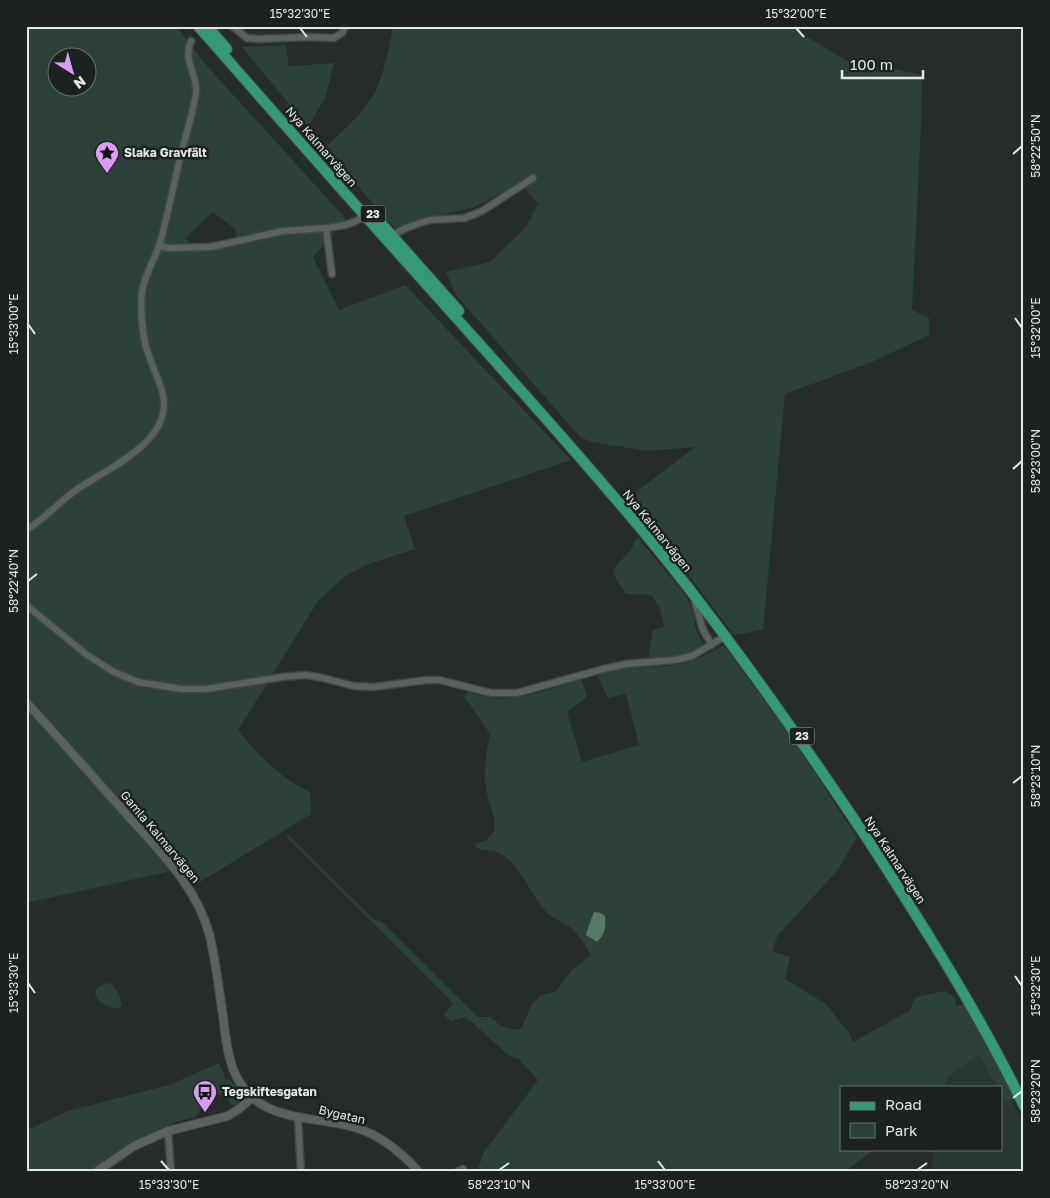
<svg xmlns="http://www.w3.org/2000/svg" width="1050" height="1198" viewBox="0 0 1050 1198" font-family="'Golos Text',sans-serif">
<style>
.built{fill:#293731}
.green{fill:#2c4238;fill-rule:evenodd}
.water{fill:#557a6a}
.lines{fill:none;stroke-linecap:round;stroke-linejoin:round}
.minor-casing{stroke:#414744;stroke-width:9}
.tertiary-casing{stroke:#414744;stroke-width:10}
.primary-casing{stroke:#414744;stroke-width:12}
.minor{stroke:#5a625e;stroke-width:6}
.tertiary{stroke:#5a625e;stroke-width:8}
.primary{stroke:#359878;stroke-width:10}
.ticks{fill:none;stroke:#e4e9e7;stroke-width:2}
.labels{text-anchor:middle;stroke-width:5;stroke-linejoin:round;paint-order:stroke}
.shield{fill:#1b221f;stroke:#a8adab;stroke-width:1}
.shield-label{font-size:11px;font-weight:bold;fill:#e4e9e7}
.street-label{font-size:12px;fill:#e4e9e7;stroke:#1b221f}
.poi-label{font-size:12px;font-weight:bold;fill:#e4e9e7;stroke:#1b221f;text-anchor:start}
.neatline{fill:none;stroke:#e4e9e7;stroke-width:2}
.ticks-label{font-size:12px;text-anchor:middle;fill:#e4e9e7}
</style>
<rect width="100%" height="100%" fill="#252c29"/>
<g class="built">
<path d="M979 1054 997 1087H946L947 1079Z"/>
<path d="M1001 1095 1006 1103 1012 1100 1024 1126V1172H932L933 1149H1001Z"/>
</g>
<g class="green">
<path d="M26 26H176L206 65 346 219 313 257 339 310 405 285 571 460 404 516 415 549 366 565 345 576 318 601 238 730C257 755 282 779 310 792L311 814 195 885 191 884 57 729 50 734 171 871 26 903ZM58 58H88V88H58ZM213 212 235 229 237 242 193 248 185 238Z"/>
<path d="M393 26H789L867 73 889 68 922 75 921 124 912 310 929 318V335L872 362 785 394 763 630 734 635 640 512 636 492 695 447 648 451 592 442 580 437 456 295 446 272 490 262 526 227 538 204 520 183 473 208 434 216 395 229 325 148C343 130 365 113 376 90 384 74 390 44 393 26Z"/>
<path d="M286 45 289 66 334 63 326 96 308 127 242 47Z"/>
<path d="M638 538 685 594 694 615 695 627 703 644C687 657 668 658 648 660L653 630 664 627 660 608 651 595 626 594 616 579 613 570 633 547V543Z"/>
<path d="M724 645 794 742 857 837 837 871 778 935 772 951 790 957 785 979 826 1004 849 1033 853 1042 909 1011 916 997 945 991 955 997 956 1007 962 1004 971 1011 1017 1098 1006 1103 1001 1095V1087H997L979 1054 947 1078 946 1087H934L933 1085 930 1087H841V1149H876L843 1172H472L478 1169 484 1152 538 1080 519 1059 508 1055 466 1017 451 1021 444 1015 453 1003 286 836 288 835 374 920 382 922 478 1017H491C498 1026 510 1030 521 1029L532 1004 540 996 556 991 572 970 591 955C585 945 579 935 570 927 563 922 553 919 547 913 531 896 520 863 499 853 492 850 483 850 476 848L475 844C481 842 491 839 493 832 498 819 488 802 486 789 483 771 486 753 490 734L464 696 468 692C477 694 486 697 495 698 522 701 556 687 581 678L587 697 567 712 582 762 639 745 626 694 608 698 597 674 625 668 666 666 685 663 700 658Z"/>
<path d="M107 983 112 984 117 991 122 1004 119 1008C109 1009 100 1004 95 994 96 987 101 985 107 983Z"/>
<path d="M219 1063 226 1080 228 1079 241 1091 242 1103 239 1105H232L224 1095H211L195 1117 173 1123 139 1140 92 1172H26V1128H32L68 1111 169 1085Z"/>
</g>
<path class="water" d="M594 912 601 913 605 916C606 928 605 934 597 942L586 935C586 933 593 914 594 912Z"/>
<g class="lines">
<g class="minor-casing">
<g id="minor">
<path d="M232 26 247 38 258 39 309 37 334 38 342 33 345 26"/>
<path d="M326 228C341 226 353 225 365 215"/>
<path d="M392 235 406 228 429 220 465 218 482 211 533 178"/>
<path d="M159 246 168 248 211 247 283 231 326 228 332 274"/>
<path d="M26 530C45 519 59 502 76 490 106 469 173 442 163 395 159 376 147 358 144 338 142 324 140 306 142 293 144 275 155 259 160 243 168 213 174 184 181 154 185 137 191 120 194 103 195 98 197 93 196 88 195 71 183 59 191 41"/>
<path d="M695 602 703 630 712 645"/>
<path d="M26 605 87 655 114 672 138 682 181 689H206L282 677 306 675 323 678 354 686 373 687 427 680H440L491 693H517L603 669 626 664 675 660 692 656 727 635"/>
<path d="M298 1118 301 1172"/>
<path d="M168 1131 171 1172"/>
<path d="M457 1172 463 1169"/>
</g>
</g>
<g class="tertiary-casing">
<g id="tertiary">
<path d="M26 702C58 737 89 772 120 807 155 847 197 884 210 937 216 963 219 990 223 1016 225 1034 227 1052 233 1069 255 1125 311 1114 357 1128 381 1136 402 1153 419 1172"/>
<path d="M96 1172 134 1146 168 1131 228 1116 239 1109 253 1097"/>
</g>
</g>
<g class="primary-casing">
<g id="primary">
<path d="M198 26C276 115 355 205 434 293 507 375 581 456 651 541 729 636 800 738 868 840 924 927 979 1013 1024 1106"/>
<path d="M207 26 227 49"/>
<path d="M372 213 459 311"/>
</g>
</g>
<use href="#minor" class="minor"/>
<use href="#tertiary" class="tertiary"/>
<use href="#primary" class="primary"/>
</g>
<path class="ticks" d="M300 28 307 37M796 28 804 37M1013 154 1022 146M1015 318 1022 328M28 324 35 334M1013 469 1022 461M28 581 37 574M1013 783 1022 776M1015 976 1022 986M28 983 35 993M1013 1098 1022 1091M161 1161 169 1170M658 1161 665 1170M499 1170 509 1163M917 1170 927 1163"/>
<defs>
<g id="sight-pin" transform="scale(1.25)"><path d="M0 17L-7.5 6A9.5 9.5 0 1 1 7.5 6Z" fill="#da9af6" stroke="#1b221f"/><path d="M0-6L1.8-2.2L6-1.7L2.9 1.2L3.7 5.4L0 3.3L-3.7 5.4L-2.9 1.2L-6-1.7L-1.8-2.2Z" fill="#111"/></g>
<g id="bus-pin" transform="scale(1.25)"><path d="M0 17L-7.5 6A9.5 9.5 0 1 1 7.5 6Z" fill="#da9af6" stroke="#1b221f"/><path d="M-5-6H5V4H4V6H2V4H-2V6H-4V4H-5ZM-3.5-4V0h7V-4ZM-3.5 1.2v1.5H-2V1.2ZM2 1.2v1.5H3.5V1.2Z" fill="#111"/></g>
</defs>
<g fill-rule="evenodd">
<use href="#sight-pin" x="107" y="153"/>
<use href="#bus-pin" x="205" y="1092"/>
</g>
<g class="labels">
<g class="shield">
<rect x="360.5" y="205.5" width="25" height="17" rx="4"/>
<rect x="789.5" y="727.5" width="25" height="17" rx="4"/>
</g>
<g class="shield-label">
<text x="373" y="218">23</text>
<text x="802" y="740">23</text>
</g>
<g class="street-label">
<text transform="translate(321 147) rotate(49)" y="4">Nya Kalmarvägen</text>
<text transform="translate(657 531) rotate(51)" y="4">Nya Kalmarvägen</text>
<text transform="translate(160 837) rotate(50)" y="4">Gamla Kalmarvägen</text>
<text transform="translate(895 860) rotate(57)" y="4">Nya Kalmarvägen</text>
<text transform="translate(342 1115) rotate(13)" y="4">Bygatan</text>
</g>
<g class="poi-label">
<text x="124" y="157">Slaka Gravfält</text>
<text x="222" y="1096">Tegskiftesgatan</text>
</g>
</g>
<rect width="1050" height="1198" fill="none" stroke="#1b221f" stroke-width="55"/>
<rect x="840" y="1086" width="162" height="65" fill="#1b221f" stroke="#6b726f"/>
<rect x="850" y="1102" width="25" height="8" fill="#359878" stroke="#6b726f"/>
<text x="885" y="1110" font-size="15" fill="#e4e9e7">Road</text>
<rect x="850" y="1123" width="25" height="15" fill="#2c4238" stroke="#6b726f"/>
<text x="885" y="1136" font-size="15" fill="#e4e9e7">Park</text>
<g transform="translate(72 72) rotate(143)"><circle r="24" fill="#1b221f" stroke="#6b726f"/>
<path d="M0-4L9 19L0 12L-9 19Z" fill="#da9af6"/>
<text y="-8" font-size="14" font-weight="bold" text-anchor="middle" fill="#e4e9e7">N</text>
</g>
<path d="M842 70v8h81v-8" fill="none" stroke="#e4e9e7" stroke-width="2.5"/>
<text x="850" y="70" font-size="15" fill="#e4e9e7" stroke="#1b221f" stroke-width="4" paint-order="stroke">100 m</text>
<rect x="28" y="28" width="994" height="1142" class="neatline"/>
<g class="ticks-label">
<text x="300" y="18">15°32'30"E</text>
<text x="796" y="18">15°32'00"E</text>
<text transform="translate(1036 146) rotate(-90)" y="4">58°22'50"N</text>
<text transform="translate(14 324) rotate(-90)" y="4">15°33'00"E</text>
<text transform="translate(1036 328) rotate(-90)" y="4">15°32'00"E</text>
<text transform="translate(1036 461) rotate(-90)" y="4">58°23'00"N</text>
<text transform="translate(14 581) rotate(-90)" y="4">58°22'40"N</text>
<text transform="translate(1036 776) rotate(-90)" y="4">58°23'10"N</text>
<text transform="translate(14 983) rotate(-90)" y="4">15°33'30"E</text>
<text transform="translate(1036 986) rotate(-90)" y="4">15°32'30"E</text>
<text transform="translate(1036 1091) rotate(-90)" y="4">58°23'20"N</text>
<text x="169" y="1189">15°33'30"E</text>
<text x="499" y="1189">58°23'10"N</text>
<text x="665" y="1189">15°33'00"E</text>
<text x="917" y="1189">58°23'20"N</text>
</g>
</svg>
